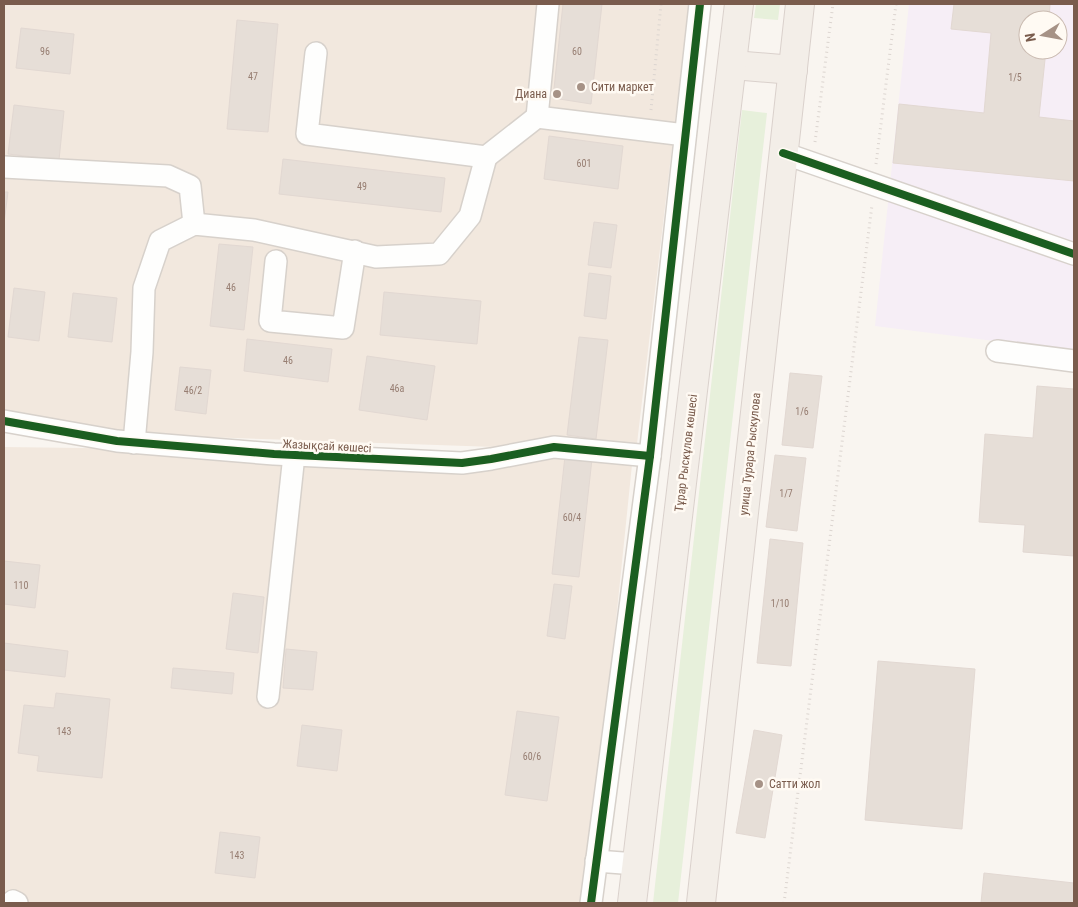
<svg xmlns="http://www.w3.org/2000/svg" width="1078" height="907" viewBox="0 0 1078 907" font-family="'Roboto Condensed',sans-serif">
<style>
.residential{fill:#f2e8de}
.education{fill:#f6eef6;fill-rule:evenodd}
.green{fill:#e7f0db}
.building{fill:#e6ded7;stroke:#e2d8d2}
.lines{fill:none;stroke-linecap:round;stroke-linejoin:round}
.minor-casing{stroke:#d7d1cb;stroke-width:24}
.major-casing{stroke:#dad1cc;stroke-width:30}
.path{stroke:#dcd5d0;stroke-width:3;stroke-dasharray:1 4;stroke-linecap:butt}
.minor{stroke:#fefefd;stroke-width:21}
.major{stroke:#f3eee8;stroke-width:28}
.cycleway-casing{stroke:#fffaf3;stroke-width:11}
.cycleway{stroke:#1b5e20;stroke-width:8}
.poi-dot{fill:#a69286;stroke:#fffaf3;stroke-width:2}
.labels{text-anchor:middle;stroke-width:5;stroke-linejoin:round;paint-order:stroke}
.number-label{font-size:10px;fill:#977e72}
.poi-label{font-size:12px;fill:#7a5c4d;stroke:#fffaf3;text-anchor:start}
.street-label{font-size:12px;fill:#7a5c4d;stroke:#fffaf3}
</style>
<rect width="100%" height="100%" fill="#f9f5f0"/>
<g class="residential">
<path d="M4 4H689L636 452 4 430Z"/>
<path d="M4 447 633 455 587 903H4Z"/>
</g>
<path class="education" d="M909 4H1074V351L875 326ZM1028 20H1058V50H1028Z"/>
<g class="green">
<path d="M756 4H780L778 20 754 18Z"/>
<path d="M742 110 767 113 678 903H653Z"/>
</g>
<g class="building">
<path d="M563 4H602L591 104 553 98Z"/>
<path d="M954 4H1050L1049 20H1028V50H1046L1039 117 1074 121V181L893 163 899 104 984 113 991 33 951 29Z"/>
<path d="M237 20 278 24 268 132 227 129Z"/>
<path d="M21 28 74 34 70 74 16 68Z"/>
<path d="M14 105 64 111 59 160 8 154Z"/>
<path d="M549 136 623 146 618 189 544 179Z"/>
<path d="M283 159 445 178 441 212 279 194Z"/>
<path d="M4 192H8L4 223Z"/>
<path d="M594 222 617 225 611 268 588 265Z"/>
<path d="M219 244 253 247 244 330 210 326Z"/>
<path d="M589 273 611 276 606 319 584 316Z"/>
<path d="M14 288 45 292 39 341 8 337Z"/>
<path d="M384 292 481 301 477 344 380 335Z"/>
<path d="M73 293 117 298 112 342 68 337Z"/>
<path d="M579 337 608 340 596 439 567 435Z"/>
<path d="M247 339 332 349 328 382 244 371Z"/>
<path d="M367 356 435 366 427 420 359 410Z"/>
<path d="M180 367 211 370 206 414 175 410Z"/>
<path d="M790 373 822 376 813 448 782 445Z"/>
<path d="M1037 386 1074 389V556L1023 552 1025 525 979 522 985 434 1033 438Z"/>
<path d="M775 455 806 458 797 531 766 527Z"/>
<path d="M565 456 592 459 579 577 552 574Z"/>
<path d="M770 539 803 543 791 666 757 663Z"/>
<path d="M4 561 40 565 35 608 4 604Z"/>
<path d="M554 584 572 586 565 639 547 636Z"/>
<path d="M233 593 264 597 258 653 226 649Z"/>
<path d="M4 643 68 651 65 677 4 670Z"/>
<path d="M286 649 317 652 313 690 283 688Z"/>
<path d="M878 661 975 669 962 829 865 820Z"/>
<path d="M173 668 234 673 232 694 171 688Z"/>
<path d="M56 693 110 699 102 778 37 771 39 756 18 753 24 705 54 708Z"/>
<path d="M517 711 559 717 547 801 505 795Z"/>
<path d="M302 725 342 730 337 771 297 766Z"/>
<path d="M754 730 782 735 765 838 736 833Z"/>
<path d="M220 832 260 837 255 878 215 873Z"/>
<path d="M984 873 1074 883V903H981Z"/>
</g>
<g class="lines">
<g class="minor-casing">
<g id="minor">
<path d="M548 4 537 117 685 135"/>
<path d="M316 53 307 134 486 157 537 117"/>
<path d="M783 153 1074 254"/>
<path d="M4 167 168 176 190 186 194 224"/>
<path d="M276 261 270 321 343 328 355 251"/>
<path d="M997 351 1074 361"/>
<path d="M4 421 117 441 274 454 462 463 491 459 554 447 650 456"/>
<path d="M134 443 142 352 144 288 160 241 194 224 254 230 376 257 439 254 470 216 486 157"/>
<path d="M268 697 294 455"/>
<path d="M596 861 636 864"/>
<path d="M11 903 13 901 17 903"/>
<path d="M591 903 650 456 700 4"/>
</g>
</g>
<g class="major-casing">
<g id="major">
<path d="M733 65 793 70"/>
<path d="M632 903 739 4"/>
<path d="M701 903 800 4"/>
</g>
</g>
<g class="path">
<path d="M651 110 661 4"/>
<path d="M815 142 833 4"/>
<path d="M876 164 896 4"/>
<path d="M784 903 872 205"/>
</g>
<use href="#minor" class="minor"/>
<use href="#major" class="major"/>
<g class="cycleway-casing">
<g id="cycleway">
<path d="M783 153 1074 254"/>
<path d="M4 421 117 441 274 454 462 463 491 459 554 447 650 456"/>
<path d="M591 903 650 456 700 4"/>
</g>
</g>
<use href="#cycleway" class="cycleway"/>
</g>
<g class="poi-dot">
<circle cx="581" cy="87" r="5"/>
<circle cx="557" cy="94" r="5"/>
<circle cx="759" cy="784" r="5"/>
</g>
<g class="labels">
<g class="number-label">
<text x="45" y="55">96</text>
<text x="577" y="55">60</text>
<text x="253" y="80">47</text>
<text x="1015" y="81">1/5</text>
<text x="584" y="167">601</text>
<text x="362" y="190">49</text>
<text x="231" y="291">46</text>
<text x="288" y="364">46</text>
<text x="397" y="392">46а</text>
<text x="193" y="394">46/2</text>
<text x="802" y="415">1/6</text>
<text x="786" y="497">1/7</text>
<text x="572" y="521">60/4</text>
<text x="21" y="589">110</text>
<text x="780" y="607">1/10</text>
<text x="64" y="735">143</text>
<text x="532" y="760">60/6</text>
<text x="237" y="859">143</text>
</g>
<g class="poi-label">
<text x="591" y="91">Сити маркет</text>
<text x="547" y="98" text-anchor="end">Диана</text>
<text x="769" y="788">Сатти жол</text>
</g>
<g class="street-label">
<text transform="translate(327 446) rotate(3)" y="4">Жазықсай көшесі</text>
<text transform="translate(686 453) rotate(-83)" y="4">Тұрар Рыскұлов көшесі</text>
<text transform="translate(750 454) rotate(-84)" y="4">улица Турара Рыскулова</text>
</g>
</g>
<rect width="1078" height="907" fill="none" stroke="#7a5c4d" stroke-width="10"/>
<g transform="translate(1043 35) rotate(259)"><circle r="24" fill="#fffaf3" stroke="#cabbb1"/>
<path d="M0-4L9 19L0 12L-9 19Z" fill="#a69286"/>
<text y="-8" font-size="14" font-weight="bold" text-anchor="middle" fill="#7a5c4d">N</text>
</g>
</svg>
